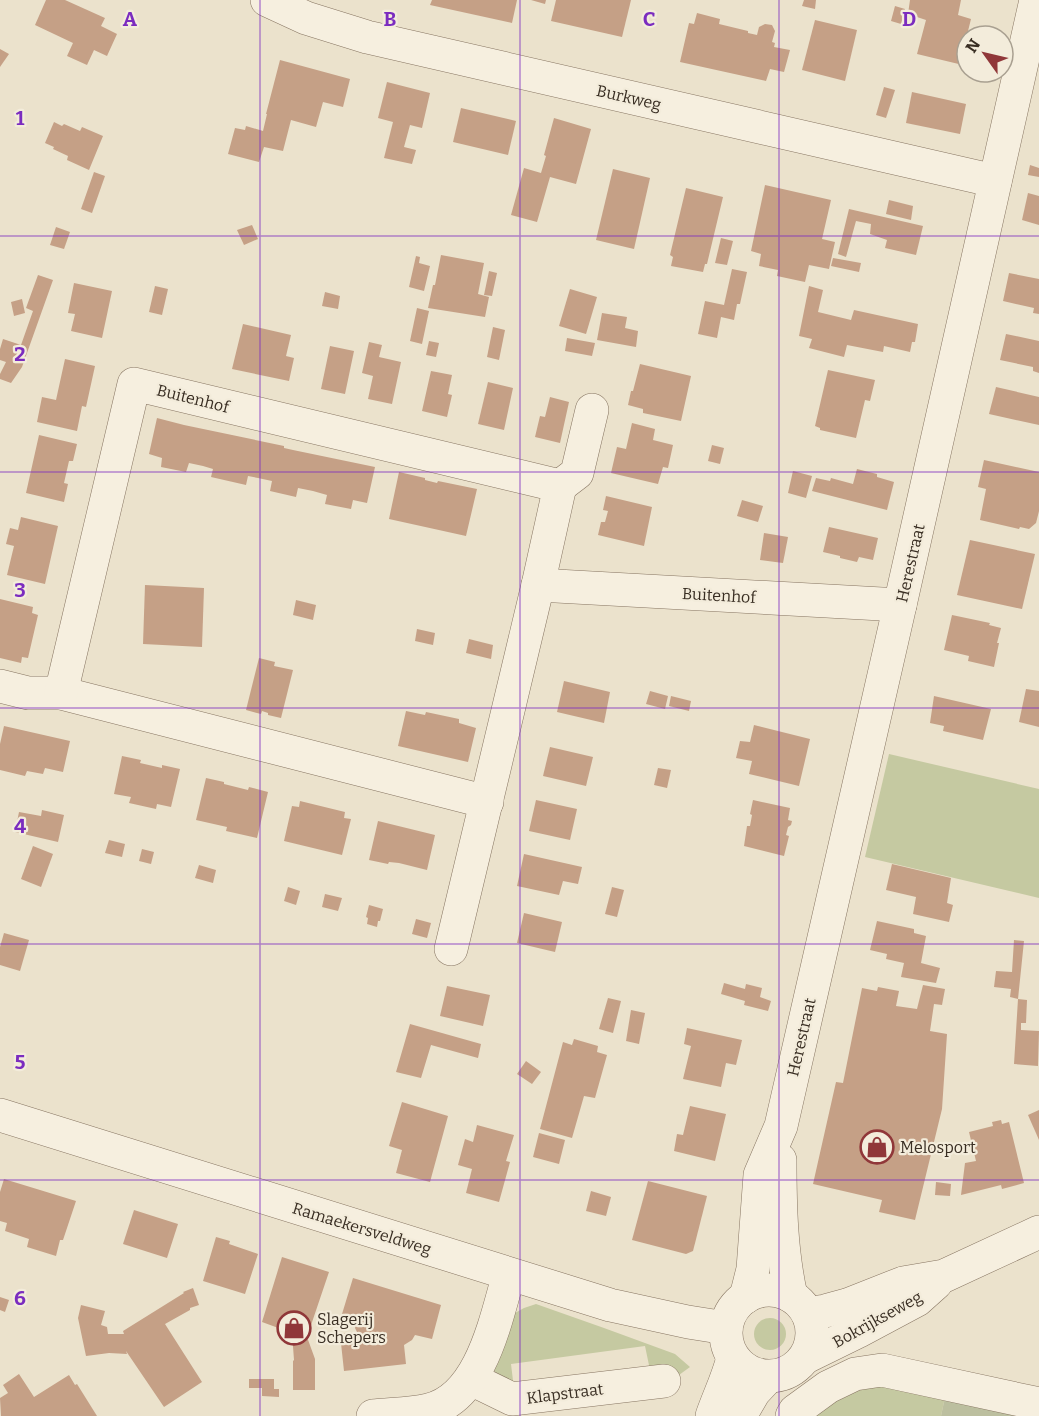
<svg xmlns="http://www.w3.org/2000/svg" width="1039" height="1416" viewBox="0 0 1039 1416" font-family="Bitter,serif">
<style>
.green{fill:#c5c9a1}
.cemetery{fill:#bcbf9f}
.building{fill:#c5a086}
.lines{fill:none;stroke-linecap:round;stroke-linejoin:round}
.minor-casing{stroke:#877562;stroke-width:34}
.minor{stroke:#f6efdf;stroke-width:33}
.grid{fill:none;stroke:#7b2cbf;stroke-width:1.5;stroke-opacity:0.55}
.labels{text-anchor:middle;stroke-width:4.5;stroke-linejoin:round;paint-order:stroke}
.street-label{font-size:16px;fill:#392e23;stroke:#f3ecdb}
.poi-label{font-size:16px;fill:#392e23;stroke:#f3ecdb;text-anchor:start}
.grid-label{font-size:20px;text-anchor:middle;font-weight:bold;fill:#7b2cbf;stroke:#f3ecdb;stroke-width:4.5;stroke-linejoin:round;paint-order:stroke}
</style>
<rect width="100%" height="100%" fill="#ebe2cc"/>
<g class="green">
<path d="M889 754 1039 789V898L865 857Z"/>
<path d="M536 1304 604 1328 675 1354 690 1367 679 1375 650 1370 645 1346 511 1364 514 1389 494 1371 515 1313 524 1308Z"/>
<circle cx="770" cy="1334" r="16"/>
<path d="M873 1379 945 1397 941 1416H817L814 1408Z"/>
</g>
<path class="cemetery" d="M945 1397 1020 1416H941Z"/>
<g class="building">
<path d="M46 0H65L105 18 101 26 117 34 107 56 94 50 87 65 67 56 73 43 35 25Z"/>
<path d="M432 0H517L512 23 430 5Z"/>
<path d="M531 0H546L545 4Z"/>
<path d="M556 0H631L622 37 551 21Z"/>
<path d="M804 0H816L815 9 802 6Z"/>
<path d="M910 0H961L958 15 971 19 968 31 982 35 967 36V66L917 54 926 20 908 14Z"/>
<path d="M895 6 905 9 901 24 891 21Z"/>
<path d="M697 13 720 19 719 24 748 31V33L757 35 759 27 765 24 772 25 775 31 772 42 775 43 774 47 790 50 784 72 770 69 766 81 680 62 689 23 694 24Z"/>
<path d="M815 20 857 30 845 81 802 70Z"/>
<path d="M0 49 9 54 0 67Z"/>
<path d="M280 60 350 79 343 107 323 102 316 127 291 120 283 151 264 147 259 162 228 154 235 128 245 130 246 126 263 131 267 114H266Z"/>
<path d="M387 82 430 93 422 128 410 125 404 147 416 150 412 164 384 158 393 122 378 118Z"/>
<path d="M884 87 895 90 886 118 876 115Z"/>
<path d="M912 92 966 104 960 134 906 123Z"/>
<path d="M461 108 516 121 508 155 453 142Z"/>
<path d="M554 118 591 129 576 184 550 177 537 222 511 215 524 168 541 173 546 156 544 155Z"/>
<path d="M54 122 62 126 64 124 80 131 82 127 103 136 89 170 67 160 68 156 53 149 54 147 45 143Z"/>
<path d="M1030 165 1039 168V177L1028 175Z"/>
<path d="M613 169 650 178 634 249 596 240Z"/>
<path d="M94 172 105 176 92 213 81 209Z"/>
<path d="M765 185 831 200 822 239 835 242 829 269 809 265 805 282 777 276 778 270 759 266 761 254 751 251Z"/>
<path d="M686 188 723 197 707 264H705L703 272 671 266 673 257 670 255Z"/>
<path d="M1028 193 1039 196V225L1022 220Z"/>
<path d="M889 200 913 206 911 220 886 214Z"/>
<path d="M849 209 923 226 916 255 885 248 887 240 870 234 871 224 856 221 846 257 838 254Z"/>
<path d="M252 225 258 239 244 245 237 230Z"/>
<path d="M56 227 70 232 64 249 50 245Z"/>
<path d="M721 238 733 241 727 265 715 263Z"/>
<path d="M441 255 484 263 478 294 489 297 485 317 428 308 433 285H435Z"/>
<path d="M416 256 420 257 419 263 430 266 424 291 409 287Z"/>
<path d="M833 258 861 263 859 272 831 266Z"/>
<path d="M732 269 747 272 740 304H737L734 320 721 317 717 338 698 334 705 301 724 305Z"/>
<path d="M489 271 497 273 492 296 484 295Z"/>
<path d="M1009 273 1039 279V314L1033 313 1034 308 1003 301Z"/>
<path d="M38 275 53 280 22 367 11 383 0 379V374L6 362 0 360V349L3 339 21 345 33 311 26 308Z"/>
<path d="M74 283 112 291 102 338 71 331 75 314 68 313Z"/>
<path d="M155 286 168 289 162 315 149 312Z"/>
<path d="M809 286 823 290 818 312 851 320 854 310 918 324 915 342H912L910 352 884 346 883 352 847 345 844 357 809 348 812 339 799 336Z"/>
<path d="M570 289 597 297 586 334 559 326Z"/>
<path d="M325 292 340 296 338 309 322 306Z"/>
<path d="M22 299 25 313 14 316 11 302Z"/>
<path d="M417 308 429 311 422 344 410 341Z"/>
<path d="M602 313 627 317 625 328 638 331 636 347 597 340Z"/>
<path d="M243 324 291 335 286 356 294 358 289 381 232 369Z"/>
<path d="M493 327 505 330 499 360 487 357Z"/>
<path d="M1006 334 1039 341V373L1033 371V367L1000 360Z"/>
<path d="M567 338 595 343 592 356 565 351Z"/>
<path d="M429 341 439 343 436 357 426 355Z"/>
<path d="M369 342 382 345 379 357 401 362 392 404 368 399 373 376 362 373Z"/>
<path d="M330 346 354 351 345 394 321 389Z"/>
<path d="M65 359 95 366 86 407 82 406 77 431 37 422 42 397 56 400Z"/>
<path d="M640 364 691 376 681 421 643 413V409L628 405 631 391H633Z"/>
<path d="M828 370 875 380 870 401 865 400 856 438 820 430V428L815 426Z"/>
<path d="M431 371 452 375 448 394 452 395 447 417 422 411Z"/>
<path d="M488 382 513 388 504 430 478 424Z"/>
<path d="M996 387 1039 397V425L989 414Z"/>
<path d="M550 397 569 402 560 443 535 437 540 416 545 417Z"/>
<path d="M157 418 184 425 284 446V448L293 450 375 467 367 503 353 500 351 509 325 504 327 495 313 491 298 488 296 497 270 491 272 481 258 478 248 476 246 485 211 477 213 469 203 466 189 463 186 472 161 467 162 458 149 454Z"/>
<path d="M632 423 655 429 653 440 673 445 668 468 663 467 658 484 611 473 617 447 626 449Z"/>
<path d="M39 435 77 444 73 461H69L64 483 68 484 64 502 26 493Z"/>
<path d="M712 445 724 448 720 464 708 461Z"/>
<path d="M984 460 1039 472V511L1036 523 1029 529 1020 527 1019 529 980 520 986 489 978 487Z"/>
<path d="M857 469 877 474V477L894 482 887 510 812 491 816 478 830 481 831 478 853 484Z"/>
<path d="M793 471 812 476 806 498 788 493Z"/>
<path d="M399 472 425 478V480L437 483 438 481 477 489 466 536 389 519Z"/>
<path d="M606 496 652 507 644 546 598 535 601 522H605L608 511 603 510Z"/>
<path d="M742 500 763 506 758 522 737 516Z"/>
<path d="M21 517 58 526 45 584 7 575 14 546 6 544 10 528 18 530Z"/>
<path d="M829 527 878 538 873 560 859 557 857 562 840 558V556L823 552Z"/>
<path d="M764 533 788 537 783 563 760 560Z"/>
<path d="M970 540 1035 554 1022 609 957 595Z"/>
<path d="M145 585 204 588 202 647 143 644Z"/>
<path d="M0 599 33 607 32 613 38 615 28 658 22 657 21 663 0 658Z"/>
<path d="M296 600 316 605 313 620 293 615Z"/>
<path d="M952 615 990 623 989 625 1001 628 997 643H999L994 667 968 661 969 656 944 650Z"/>
<path d="M417 629 435 633 433 645 415 641Z"/>
<path d="M469 639 493 645 491 659 466 653Z"/>
<path d="M259 658 275 662 274 666 293 670 281 718 268 715V713L262 711 261 714 246 710Z"/>
<path d="M564 681 610 692 604 723 557 712Z"/>
<path d="M1026 689 1039 691V727L1019 722Z"/>
<path d="M650 691 668 696 665 709 646 704Z"/>
<path d="M671 696 691 701 689 711 669 706Z"/>
<path d="M934 696 991 709 983 740 943 731 944 726 930 723Z"/>
<path d="M406 711 425 715 426 712 459 719V723L476 728 468 762 398 746Z"/>
<path d="M754 725 810 739 799 786 749 774 752 761 736 758 740 741 750 742Z"/>
<path d="M4 726 70 741 63 772 45 768 43 774 27 771 25 776 0 770V744Z"/>
<path d="M550 747 593 757 586 786 543 776Z"/>
<path d="M122 756 141 760 140 763 162 768V765L180 769 171 807 157 804 156 809 129 803 131 797 114 794Z"/>
<path d="M658 768 671 770 667 788 654 785Z"/>
<path d="M206 778 224 782V784L248 790 249 787 268 792 257 838 226 831 227 827 196 820Z"/>
<path d="M536 800 577 809 570 840 529 831Z"/>
<path d="M753 800 790 808 788 820 792 821 791 825 788 827 786 835 789 836 784 856 744 846 747 826H750L752 815 750 814Z"/>
<path d="M300 801 345 812 344 818 351 819 342 855 284 841 292 806 299 807Z"/>
<path d="M42 810 64 815 58 842 15 832 19 812 41 816Z"/>
<path d="M378 821 435 835 427 870 399 863 389 862 388 864 369 860Z"/>
<path d="M109 840 125 844 122 857 105 853Z"/>
<path d="M33 846 53 854 41 887 21 879Z"/>
<path d="M142 849 154 852 151 864 139 861Z"/>
<path d="M524 854 582 867 578 884 563 881 559 895 517 886Z"/>
<path d="M892 864 951 878 947 903 953 905 949 922 913 914 916 897 886 890Z"/>
<path d="M199 865 216 870 213 883 195 878Z"/>
<path d="M288 887 300 891 296 905 284 901Z"/>
<path d="M612 887 624 890 617 917 605 914Z"/>
<path d="M325 894 342 898 338 911 322 907Z"/>
<path d="M369 905 383 909 380 921H378L377 927 367 924 368 918 366 917Z"/>
<path d="M524 913 562 922 555 952 517 943Z"/>
<path d="M416 919 431 923 427 938 412 934Z"/>
<path d="M877 921 914 929V933L926 936 921 963 940 968 936 983 901 977 904 963 886 959 887 954 870 950Z"/>
<path d="M4 933 29 940 20 971 0 965V947Z"/>
<path d="M1014 940 1024 941 1018 999 1010 997 1011 989 994 987 996 971 1012 972Z"/>
<path d="M724 983 745 989 746 984 762 988 760 997 771 1001 768 1011 744 1005 745 1001 721 994Z"/>
<path d="M923 985 945 989 942 1005 934 1004 930 1031 947 1034 942 1109 915 1220 879 1212 882 1200 813 1184 836 1082 843 1083 862 988 877 991 878 987 899 991 896 1006 917 1009Z"/>
<path d="M447 986 490 995 483 1026 440 1016Z"/>
<path d="M608 998 621 1001 613 1033 599 1029Z"/>
<path d="M1018 999 1027 1000 1026 1023H1021V1030L1039 1031 1038 1066 1014 1064Z"/>
<path d="M631 1010 645 1013 639 1044 626 1041Z"/>
<path d="M410 1024 481 1044 478 1058 431 1045 421 1078 396 1072Z"/>
<path d="M687 1028 742 1040 736 1065 726 1063 721 1087 683 1079 691 1046 684 1044Z"/>
<path d="M574 1039 598 1046 597 1052 607 1055 595 1098 584 1096 572 1138 540 1129 563 1042 572 1045Z"/>
<path d="M526 1061 541 1072 532 1084 517 1074Z"/>
<path d="M402 1102 448 1116 430 1182 396 1173 402 1150 389 1146Z"/>
<path d="M690 1106 726 1114 715 1161 674 1151 677 1134 683 1135Z"/>
<path d="M1039 1110V1140L1028 1115Z"/>
<path d="M1001 1120 1002 1124 1009 1122 1024 1183 1002 1189 1001 1185 961 1195 965 1163 976 1161 969 1132 993 1126 992 1122Z"/>
<path d="M477 1125 514 1135 506 1161 510 1162 499 1202 466 1193 472 1169 458 1165 465 1139 473 1142Z"/>
<path d="M539 1133 565 1140 559 1164 533 1157Z"/>
<path d="M4 1179 76 1201 63 1240H60L56 1256 27 1247 29 1239 5 1231 7 1223 0 1221V1192Z"/>
<path d="M648 1181 707 1196 693 1251 686 1254 632 1240Z"/>
<path d="M936 1182 951 1184 950 1196 935 1195Z"/>
<path d="M591 1191 611 1197 606 1216 586 1211Z"/>
<path d="M134 1210 178 1224 167 1258 123 1244Z"/>
<path d="M216 1237 230 1241 229 1244 258 1254 245 1294 203 1281Z"/>
<path d="M282 1257 329 1272 307 1337 315 1359V1390H293V1361L294 1360 292 1333 262 1322Z"/>
<path d="M353 1278 441 1305 432 1339 415 1335 412 1340 404 1345 406 1364 344 1371 340 1334 357 1332 355 1328 358 1318 342 1314Z"/>
<path d="M193 1288 199 1305 190 1308V1310L165 1324 202 1382 164 1407 126 1351 127 1354 109 1353 86 1356 78 1318 81 1305 105 1311 101 1325 107 1327 108 1334H124L123 1331 184 1293 183 1292Z"/>
<path d="M0 1297 9 1300 5 1312 0 1310Z"/>
<path d="M19 1374 34 1397 69 1375 75 1385 77 1384 97 1416H1L0 1398 8 1393 3 1385Z"/>
<path d="M249 1379H274V1389H279V1397L262 1396V1388H249Z"/>
</g>
<g class="lines">
<g class="minor-casing">
<g id="minor">
<path d="M267 0 306 18 367 37 995 181"/>
<path d="M560 486 577 473 592 410"/>
<path d="M538 585 900 605"/>
<path d="M0 686 28 693H61L487 802"/>
<path d="M61 693 134 384 560 486 538 585 451 949"/>
<path d="M0 1115 610 1305 688 1322 726 1328"/>
<path d="M780 1160C780 1206 781 1251 791 1296"/>
<circle cx="769" cy="1333" r="43"/>
<path d="M746 1297 753 1269 760 1175 781 1126 900 605 1036 0"/>
<path d="M808 1314 825 1311 847 1305 903 1283 944 1276 1039 1232"/>
<path d="M806 1357 859 1331 917 1300 936 1283"/>
<path d="M471 1379 512 1399 664 1381"/>
<path d="M373 1416C391 1414 410 1414 428 1410 481 1399 496 1318 509 1274"/>
<path d="M712 1416C719 1396 728 1378 733 1358"/>
<path d="M740 1416 754 1392 768 1377"/>
<path d="M792 1416 795 1411 828 1387 855 1374 882 1370 1039 1404"/>
</g>
</g>
<use href="#minor" class="minor"/>
</g>
<path class="grid" d="M260 0V1416M520 0V1416M779 0V1416M0 236H1039M0 472H1039M0 708H1039M0 944H1039M0 1180H1039"/>
<defs>
<g id="shop-ring" transform="scale(1.725)"><circle r="9.5" fill="#f3ecdb" stroke="#903739" stroke-width="1.5"/><path d="M-5-2.5h2.3a2.7 3.5 0 0 1 5.4 0H5L5.5 6h-11ZM-1.5-2.5h3a1.5 2.3 0 0 0-3 0Z" fill="#903739"/></g>
</defs>
<g fill-rule="evenodd">
<use href="#shop-ring" x="877" y="1147"/>
<use href="#shop-ring" x="294" y="1328"/>
</g>
<g class="labels">
<g class="street-label">
<text transform="translate(629 97) rotate(13)" y="6">Burkweg</text>
<text transform="translate(193 398) rotate(14)" y="6">Buitenhof</text>
<text transform="translate(910 563) rotate(-77)" y="6">Herestraat</text>
<text transform="translate(719 595) rotate(3)" y="6">Buitenhof</text>
<text transform="translate(801 1037) rotate(-77)" y="6">Herestraat</text>
<text transform="translate(362 1228) rotate(17)" y="6">Ramaekersveldweg</text>
<text transform="translate(877 1319) rotate(-29)" y="6">Bokrijkseweg</text>
<text transform="translate(565 1393) rotate(-7)" y="6">Klapstraat</text>
</g>
<g class="poi-label">
<text x="900" y="1153">Melosport</text>
<text x="317" y="1325">Slagerij<tspan x="317" dy="18">Schepers</tspan></text>
</g>
</g>
<g class="grid-label">
<text x="130" y="26">A</text>
<text x="390" y="26">B</text>
<text x="649" y="26">C</text>
<text x="909" y="26">D</text>
<text x="20" y="125">1</text>
<text x="20" y="361">2</text>
<text x="20" y="597">3</text>
<text x="20" y="833">4</text>
<text x="20" y="1069">5</text>
<text x="20" y="1305">6</text>
</g>
<g transform="translate(985 54) rotate(304)"><circle r="28" fill="#f3ecdb" stroke="#a9a091" stroke-width="1.5"/>
<path d="M0-4.5L10 22L0 15L-10 22Z" fill="#903739"/>
<text y="-9" font-size="16" font-weight="bold" text-anchor="middle" fill="#392e23">N</text>
</g>
</svg>
